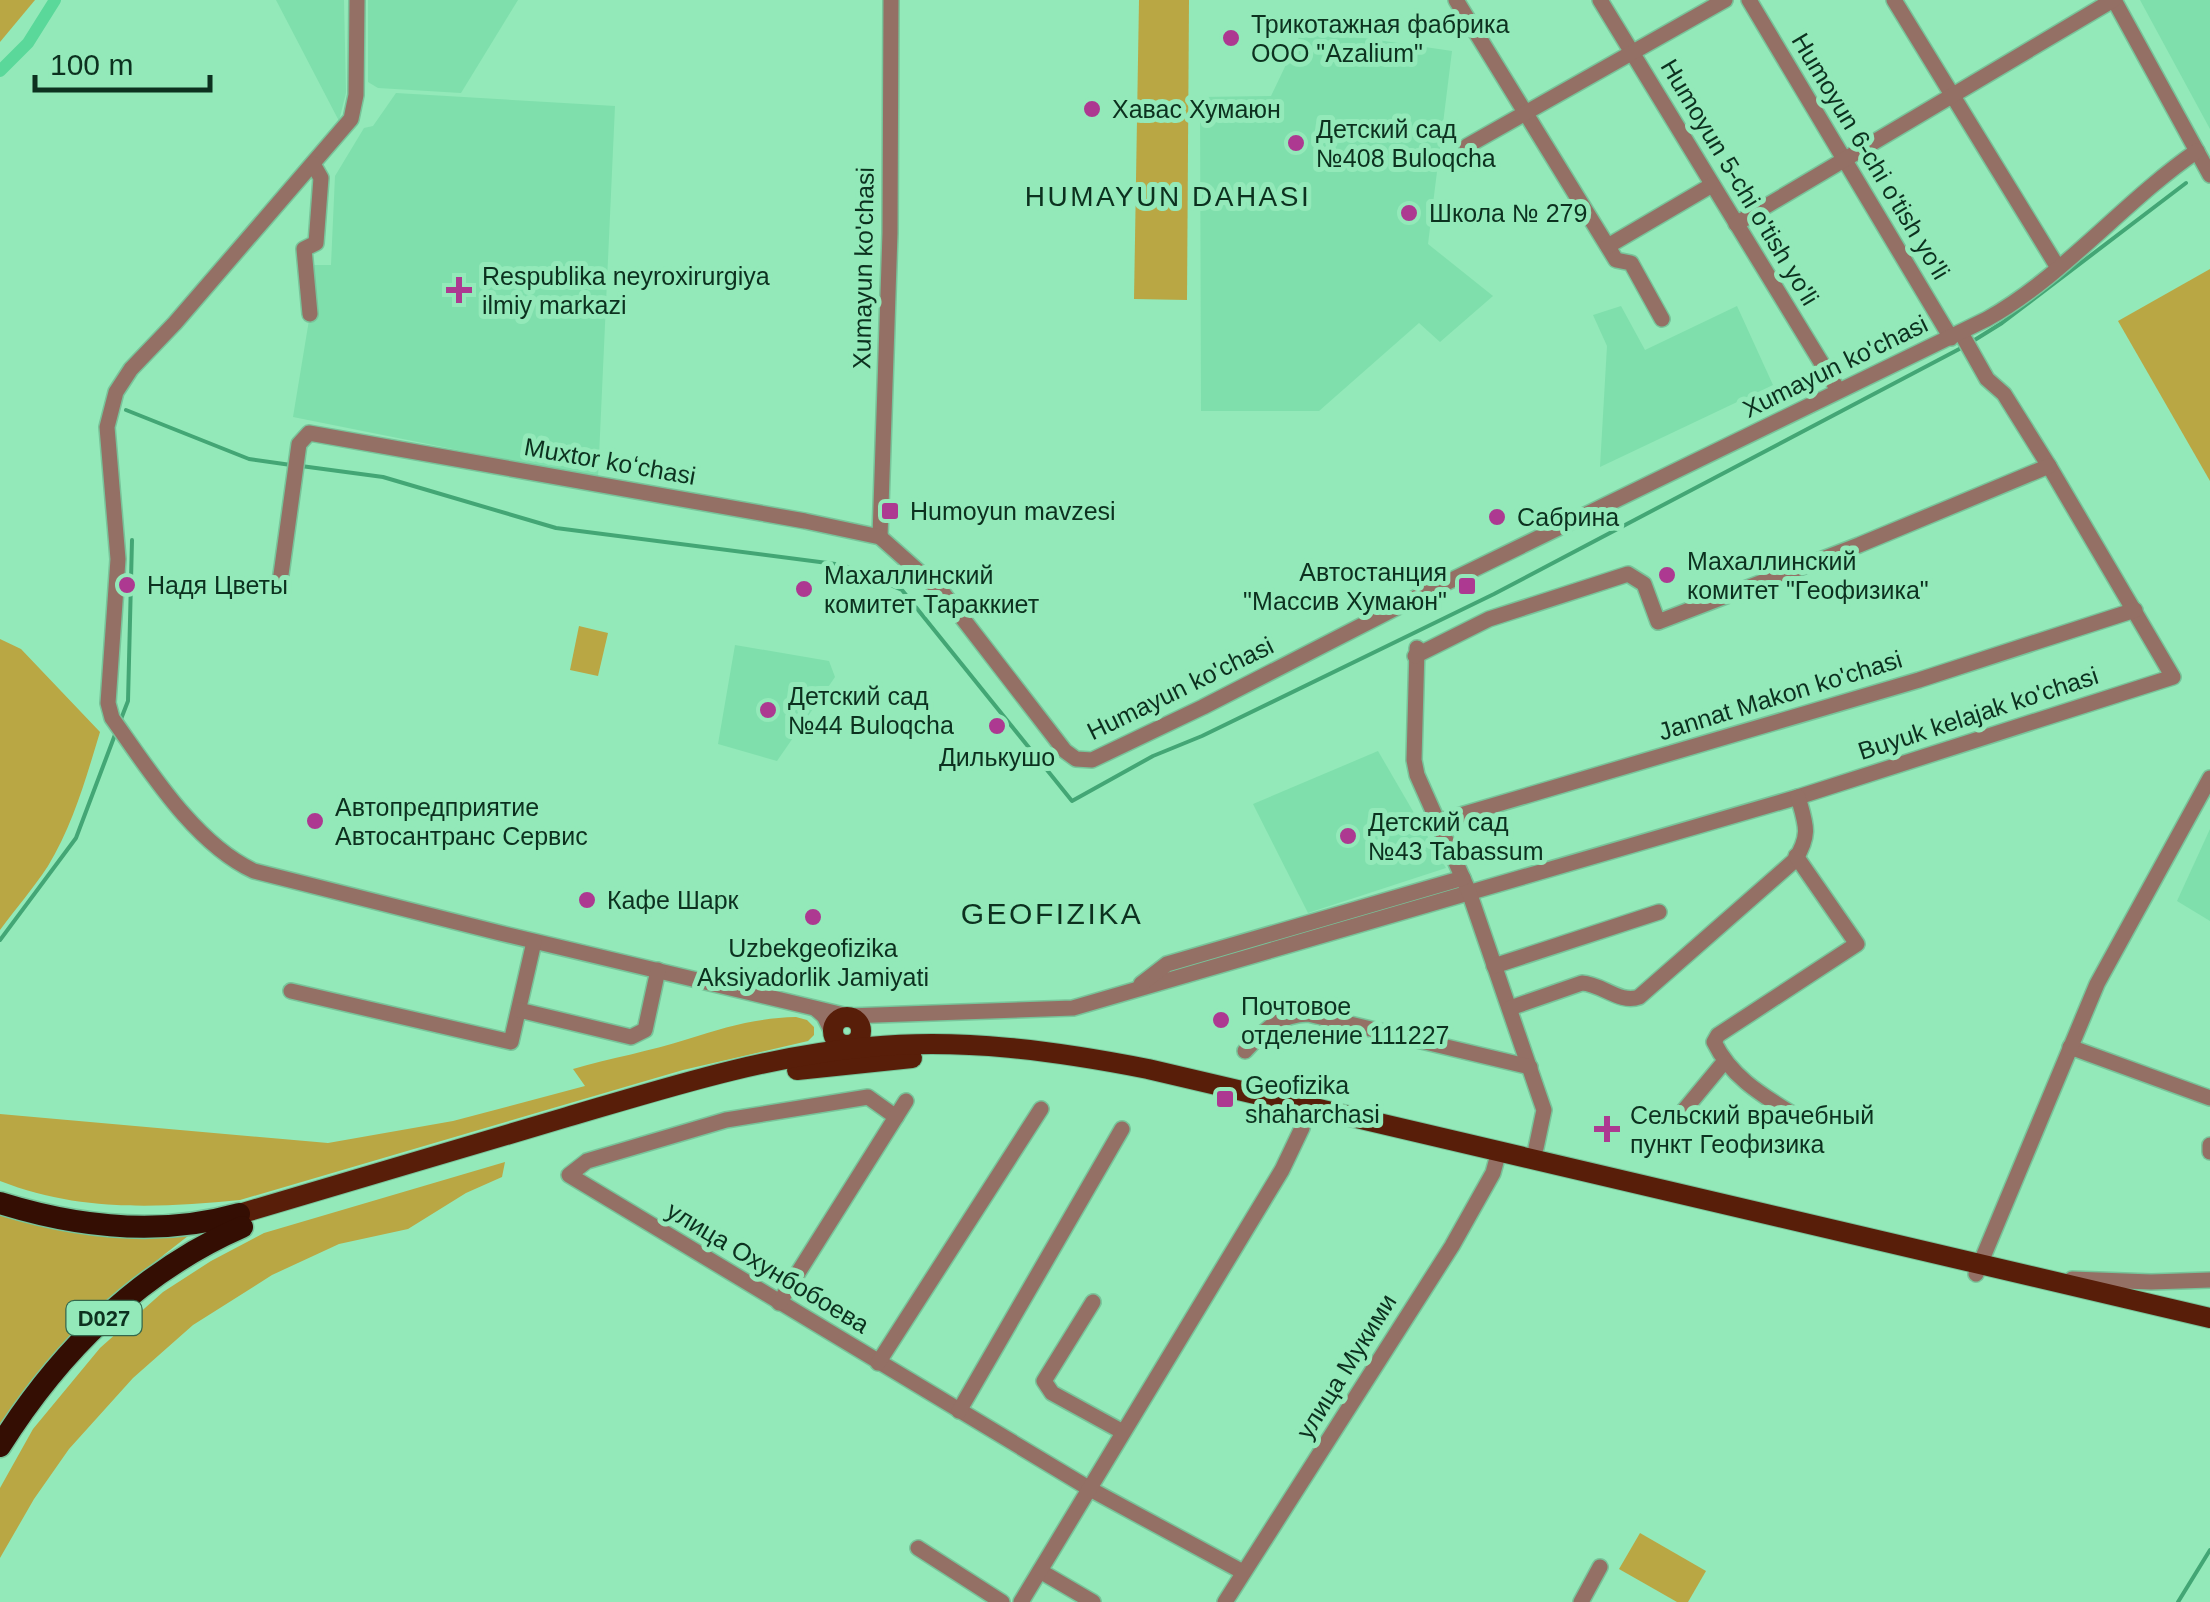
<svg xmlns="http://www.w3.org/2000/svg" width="2210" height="1602" viewBox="0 0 2210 1602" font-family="Arial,sans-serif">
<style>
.built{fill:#7fdfac}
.green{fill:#b9a744}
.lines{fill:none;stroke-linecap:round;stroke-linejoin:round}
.stream{stroke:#43a675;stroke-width:4}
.canal{stroke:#5ad89a;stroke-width:12}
.minor-casing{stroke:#78c49a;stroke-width:18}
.major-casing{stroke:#78c49a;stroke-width:22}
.highway-casing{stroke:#78c49a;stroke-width:25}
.minor{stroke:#947065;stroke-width:15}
.major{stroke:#581e09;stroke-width:20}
.highway{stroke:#340e03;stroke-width:22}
.poi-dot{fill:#ad3991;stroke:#93e9b9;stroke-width:4}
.labels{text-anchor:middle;stroke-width:10;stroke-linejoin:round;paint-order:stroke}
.shield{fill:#93e9b9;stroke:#34684d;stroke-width:2.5}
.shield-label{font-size:22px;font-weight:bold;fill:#0c311f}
.poi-label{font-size:25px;fill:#0c311f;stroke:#93e9b9;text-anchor:start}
.street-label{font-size:25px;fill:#0c311f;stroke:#93e9b9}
.neighbourhood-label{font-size:28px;letter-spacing:2.5px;fill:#0c311f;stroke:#93e9b9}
.quarter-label{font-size:30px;letter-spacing:2.5px;fill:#0c311f;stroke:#93e9b9}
</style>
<rect width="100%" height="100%" fill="#93e9b9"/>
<g class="built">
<path d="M276 0H344L346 93 339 121Z"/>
<path d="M368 0H518L461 93 378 88 368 82Z"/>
<path d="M2140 0H2210V129Z"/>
<path d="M1303 29 1452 51 1428 244 1493 296 1440 342 1419 323 1319 411H1201L1200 97 1271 96Z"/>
<path d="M396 93 615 106 598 478 293 417 310 314 312 265H331L335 176 364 128 373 126Z"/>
<path d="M1621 306 1645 350 1737 306 1773 385 1600 467 1607 346 1593 315Z"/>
<path d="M735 645 829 661 835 677 777 761 718 744Z"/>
<path d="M1378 751 1446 868 1308 913 1253 804Z"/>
<path d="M2210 829V921L2177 901Z"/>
</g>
<g class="green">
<path d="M0 0H35L0 42Z"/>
<path d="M1139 0H1189L1187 300 1134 299Z"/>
<path d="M2210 269V481L2118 321Z"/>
<path d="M579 626 608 633 598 676 570 670Z"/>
<path d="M0 639 21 649 100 732C86 778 73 825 48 866 33 889 16 908 0 930Z"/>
<path d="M796 1017 807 1020 814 1027V1035L808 1041 683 1070 240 1200C158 1208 79 1212 0 1181V1114L328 1143 453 1121 585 1086 573 1069C611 1058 651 1051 688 1039 725 1027 757 1018 796 1017Z"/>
<path d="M505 1162 502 1177 466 1193 408 1229 339 1244 272 1275 193 1325 133 1378 69 1449 34 1499 0 1558V1488L33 1429 100 1348 163 1292 211 1261 264 1233Z"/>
<path d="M0 1215C63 1234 122 1242 188 1236 117 1291 48 1349 0 1427Z"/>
<path d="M1640 1533 1706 1571 1688 1602H1677L1619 1569Z"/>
</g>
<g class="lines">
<g class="stream">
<path d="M1973 341 2002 323 2186 183"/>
<path d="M126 410 249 459 291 465"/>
<path d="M301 466 383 477 556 528 843 565 902 590 1072 801 1153 756 1202 736 1494 594 1965 346"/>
<path d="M121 719 128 701 132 540"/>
<path d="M0 940 76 838 116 732"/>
<path d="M2178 1602 2210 1550"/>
</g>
<path class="canal" d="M0 71 28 43 55 0"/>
<g class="minor-casing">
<g id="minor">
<path d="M357 0 356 95 351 119 175 323 131 369 116 392 107 427 118 559 108 703 112 718C149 770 195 844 254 871L500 933 848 1016 1073 1008 1798 797 2173 677 2049 466 2004 394 1987 379 1961 333"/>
<path d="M1456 0 1616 260 1631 263 1662 319"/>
<path d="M1600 0 1838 390"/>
<path d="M1749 0 1951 338"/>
<path d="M1894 0 2057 266"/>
<path d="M2114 0 2210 175"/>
<path d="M1467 146 1725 0"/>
<path d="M1736 224 2113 0"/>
<path d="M1608 246 1712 185"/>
<path d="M310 314 304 249 316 243 321 178 313 164"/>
<path d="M880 537 890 233 891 0"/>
<path d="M254 586 279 589 299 444 309 433 805 521 880 537 943 593 1065 751 1076 759 1092 760 1203 707 1421 595 1987 319C2064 276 2124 201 2197 151"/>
<path d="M1417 648 1414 760 1417 775 1469 892 1544 1110 1536 1148"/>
<path d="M1415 656 1489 619 1628 574 1644 584 1658 622 1859 545 2049 466"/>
<path d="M1437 822 1919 680 2135 610"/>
<path d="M1494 966 1659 912"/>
<path d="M1141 984 1167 964 1463 878"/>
<path d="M291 991 511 1042 534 942"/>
<path d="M1510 1008 1582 983C1602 984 1620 1004 1639 997L1795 860C1811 834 1806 825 1798 797"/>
<path d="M816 1009 824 1016 832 1032"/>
<path d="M519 1010 631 1037 645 1030 658 970"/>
<path d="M2070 1047 2210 1098"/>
<path d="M1245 1051C1265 1030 1278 1015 1308 1014L1530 1067"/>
<path d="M1794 1115C1762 1095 1731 1077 1714 1042L1718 1035 1857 944 1796 856"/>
<path d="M896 1117 868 1097 726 1120 587 1161 569 1175 1090 1489 1243 1572"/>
<path d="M1676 1120 1724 1062"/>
<path d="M2210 1145V1152"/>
<path d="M1976 1274 2097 984 2210 778"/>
<path d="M2072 1279 2151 1282 2210 1280"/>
<path d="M1093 1302 1044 1381 1052 1393 1123 1432"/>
<path d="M779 1303 906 1101"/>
<path d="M878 1363 1041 1109"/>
<path d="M959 1411 1122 1129"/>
<path d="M918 1548 1002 1602"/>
<path d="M1040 1571 1093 1602"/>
<path d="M1021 1602 1282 1170 1302 1128 1307 1105"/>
<path d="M1225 1602 1452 1246 1493 1173 1499 1151"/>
<path d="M1581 1602 1600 1567"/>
</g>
</g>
<g class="major-casing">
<g id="major">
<circle cx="847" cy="1031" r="14"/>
<path d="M797 1070 912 1058"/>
<path d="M239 1214C348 1182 458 1149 567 1117 666 1088 765 1056 869 1047 963 1038 1056 1051 1148 1069L2210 1318"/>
</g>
</g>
<g class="highway-casing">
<g id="highway">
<path d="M0 1203C77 1227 161 1236 239 1214"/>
<path d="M0 1446C59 1352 139 1272 242 1227"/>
</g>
</g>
<use href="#minor" class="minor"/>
<use href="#major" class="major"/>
<use href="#highway" class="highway"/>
</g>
<g class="poi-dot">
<circle cx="1231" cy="38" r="10"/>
<circle cx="1092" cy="109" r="10"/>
<circle cx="1296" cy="143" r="10"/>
<circle cx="1409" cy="213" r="10"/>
<path d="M454 275h10v10h10v10h-10v10h-10v-10h-10v-10h10z"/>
<rect x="880" y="501" width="20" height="20" rx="5"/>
<circle cx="1497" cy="517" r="10"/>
<circle cx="1667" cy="575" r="10"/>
<circle cx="127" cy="585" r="10"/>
<rect x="1457" y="576" width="20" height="20" rx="5"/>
<circle cx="804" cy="589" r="10"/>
<circle cx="768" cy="710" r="10"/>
<circle cx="997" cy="726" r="10"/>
<circle cx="315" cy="821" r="10"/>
<circle cx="1348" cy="836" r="10"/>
<circle cx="587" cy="900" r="10"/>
<circle cx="813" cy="917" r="10"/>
<circle cx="1221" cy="1020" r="10"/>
<rect x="1215" y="1089" width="20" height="20" rx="5"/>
<path d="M1602 1114h10v10h10v10h-10v10h-10v-10h-10v-10h10z"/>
</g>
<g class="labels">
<rect class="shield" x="66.5" y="1301" width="75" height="34" rx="8"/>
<g class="shield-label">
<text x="104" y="1326">D027</text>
</g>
<g class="poi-label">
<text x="1251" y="33">Трикотажная фабрика<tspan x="1251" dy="29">ООО "Azalium"</tspan></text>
<text x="1112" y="118">Хавас Хумаюн</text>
<text x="1316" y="138">Детский сад<tspan x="1316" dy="29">№408 Buloqcha</tspan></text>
<text x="1429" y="222">Школа № 279</text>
<text x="482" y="285">Respublika neyroxirurgiya<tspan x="482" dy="29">ilmiy markazi</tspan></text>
<text x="910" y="520">Humoyun mavzesi</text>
<text x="1517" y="526">Сабрина</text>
<text x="1687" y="570">Махаллинский<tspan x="1687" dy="29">комитет "Геофизика"</tspan></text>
<text x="1447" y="581" text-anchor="end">Автостанция<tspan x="1447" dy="29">"Массив Хумаюн"</tspan></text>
<text x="824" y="584">Махаллинский<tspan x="824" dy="29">комитет Тараккиет</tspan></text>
<text x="147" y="594">Надя Цветы</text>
<text x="788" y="705">Детский сад<tspan x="788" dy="29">№44 Buloqcha</tspan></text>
<text x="997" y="766" text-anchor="middle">Дилькушо</text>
<text x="335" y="816">Автопредприятие<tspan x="335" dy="29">Автосантранс Сервис</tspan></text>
<text x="1368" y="831">Детский сад<tspan x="1368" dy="29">№43 Tabassum</tspan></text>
<text x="607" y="909">Кафе Шарк</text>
<text x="813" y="957" text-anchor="middle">Uzbekgeofizika<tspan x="813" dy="29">Aksiyadorlik Jamiyati</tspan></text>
<text x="1241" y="1015">Почтовое<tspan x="1241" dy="29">отделение 111227</tspan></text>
<text x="1245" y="1094">Geofizika<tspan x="1245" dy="29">shaharchasi</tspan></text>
<text x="1630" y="1124">Сельский врачебный<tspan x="1630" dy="29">пункт Геофизика</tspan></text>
</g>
<g class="street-label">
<text transform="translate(1871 156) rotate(59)" y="9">Humoyun 6-chi o'tish yo'li</text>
<text transform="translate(1740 182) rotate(59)" y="9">Humoyun 5-chi o'tish yo'li</text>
<text transform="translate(863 268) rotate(-89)" y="9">Xumayun ko'chasi</text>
<text transform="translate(1835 366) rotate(-26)" y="9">Xumayun ko'chasi</text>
<text transform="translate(610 461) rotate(10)" y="9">Muxtor koʻchasi</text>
<text transform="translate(1180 688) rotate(-26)" y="9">Humayun ko'chasi</text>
<text transform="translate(1780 695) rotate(-17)" y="9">Jannat Makon ko'chasi</text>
<text transform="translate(1978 713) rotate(-18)" y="9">Buyuk kelajak ko'chasi</text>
<text transform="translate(768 1267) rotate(31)" y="9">улица Охунбобоева</text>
<text transform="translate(1346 1366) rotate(-58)" y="9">улица Мукими</text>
</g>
<g class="neighbourhood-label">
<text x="1168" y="206">HUMAYUN DAHASI</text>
</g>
<g class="quarter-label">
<text x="1052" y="924">GEOFIZIKA</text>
</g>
</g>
<path d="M35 75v15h175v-15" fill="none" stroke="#0c311f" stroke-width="5"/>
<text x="50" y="75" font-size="30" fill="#0c311f" stroke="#93e9b9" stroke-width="8" paint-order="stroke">100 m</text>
</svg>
